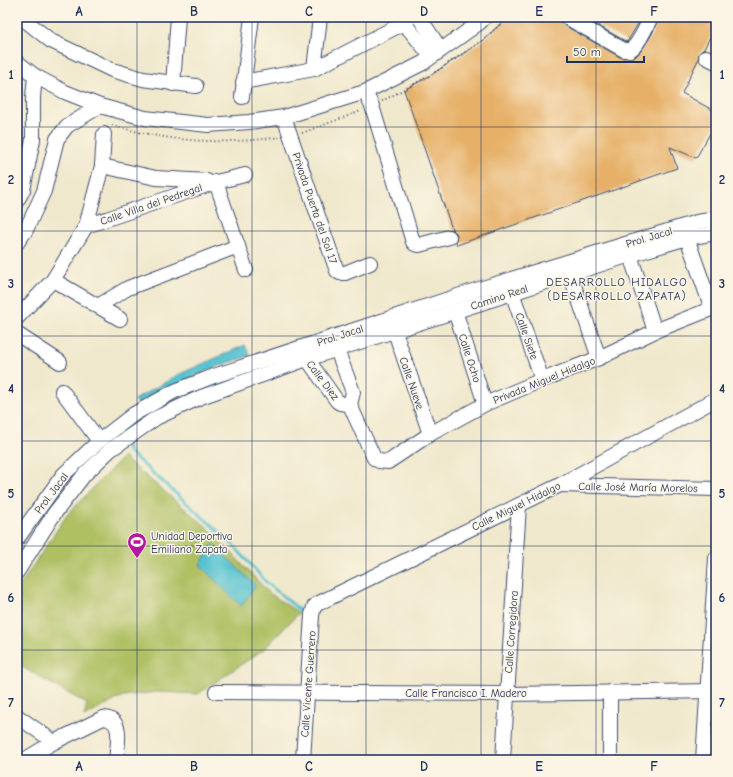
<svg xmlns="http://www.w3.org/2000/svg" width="733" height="777" viewBox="0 0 733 777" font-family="'Comic Neue',sans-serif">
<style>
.green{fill:#afc063;stroke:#657860}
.water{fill:#57c3d0;stroke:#397997}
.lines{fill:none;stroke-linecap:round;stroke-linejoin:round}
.stream{stroke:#57c3d0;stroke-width:3}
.building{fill:#e6b068}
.minor-casing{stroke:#3b4b6e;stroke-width:16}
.path{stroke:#3b4b6e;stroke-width:2;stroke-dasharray:1 3;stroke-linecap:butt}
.minor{stroke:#fff;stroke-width:14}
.grid{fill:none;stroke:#1b2f5e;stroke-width:1;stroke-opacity:0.55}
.labels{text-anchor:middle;stroke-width:3;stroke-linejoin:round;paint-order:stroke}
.street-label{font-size:11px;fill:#1b2f5e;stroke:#fcf5e5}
.poi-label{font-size:11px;fill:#1b2f5e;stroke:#fcf5e5;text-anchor:start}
.neighbourhood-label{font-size:12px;letter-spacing:1px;fill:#1b2f5e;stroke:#fcf5e5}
.neatline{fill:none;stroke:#1b2f5e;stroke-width:1.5}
.grid-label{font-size:13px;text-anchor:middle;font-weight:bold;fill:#1b2f5e}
</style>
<rect width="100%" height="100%" fill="#fcf5e5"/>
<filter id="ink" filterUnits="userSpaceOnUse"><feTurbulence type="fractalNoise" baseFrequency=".025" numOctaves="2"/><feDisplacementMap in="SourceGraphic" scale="8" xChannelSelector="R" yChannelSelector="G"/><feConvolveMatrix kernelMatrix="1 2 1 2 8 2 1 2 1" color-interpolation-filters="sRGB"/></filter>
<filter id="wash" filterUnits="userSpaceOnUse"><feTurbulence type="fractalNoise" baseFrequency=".012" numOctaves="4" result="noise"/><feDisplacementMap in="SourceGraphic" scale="16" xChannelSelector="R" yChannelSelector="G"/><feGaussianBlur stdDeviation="0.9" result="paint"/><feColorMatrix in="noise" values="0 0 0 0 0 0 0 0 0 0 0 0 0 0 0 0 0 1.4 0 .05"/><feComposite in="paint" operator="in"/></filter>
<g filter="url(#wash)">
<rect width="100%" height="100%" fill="#f0e8cc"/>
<path class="green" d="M123 457 208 528 269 593 299 613 264 649 198 694 157 692 123 696 84 717 87 704 17 664V590L67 515Z"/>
<g class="water">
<path d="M245 345 250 356C211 366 174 386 139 405L134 400 178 375Z"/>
<path d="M213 544 256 586 241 606 200 565Z"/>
</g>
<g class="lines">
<g class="stream">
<path d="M133 423 144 416"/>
<path d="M127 444 128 451 216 529 234 546 267 583 303 613"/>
</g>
</g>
<g id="blocks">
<g class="building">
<path d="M508 17H558L559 21 562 24 620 57 624 58 635 57 642 50 652 34 659 17H716V25L704 49 699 53 698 60 682 93 716 112V123L696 158 670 147 677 168 457 245 456 241 457 234 452 229 404 90 431 75 482 41Z"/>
<path d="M583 17H642L627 42Z"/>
</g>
</g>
</g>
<g filter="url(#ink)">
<use href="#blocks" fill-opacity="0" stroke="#3b4b6e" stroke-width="1"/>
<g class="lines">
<g class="minor-casing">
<g id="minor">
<path d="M21 17 51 41 112 70 143 79 196 86"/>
<path d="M419 17 441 50"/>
<path d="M566 17 624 50C626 50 629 50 630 50 638 46 647 25 651 17"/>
<path d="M404 23 431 56"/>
<path d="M706 57 716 62"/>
<path d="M17 62 35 76 65 92 100 106 145 118 208 125 249 122 284 117 365 92 423 63 479 23 485 17"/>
<path d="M314 69 320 17"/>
<path d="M243 82 314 69 404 23 410 17"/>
<path d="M173 84 178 17"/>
<path d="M365 92 372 106 413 242 415 244 419 245 449 237"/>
<path d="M242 97 252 17"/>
<path d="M284 117 337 271 340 273H345L370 263"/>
<path d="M102 166 156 178 207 181"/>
<path d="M216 182 246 270"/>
<path d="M17 201 23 190 33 140V97L35 76"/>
<path d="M86 226 216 182 245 175"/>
<path d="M687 238 712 309"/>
<path d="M17 243 26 230 44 191 57 139 67 126 100 106"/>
<path d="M630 255 655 331"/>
<path d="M570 274 599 358"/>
<path d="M53 280 120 319"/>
<path d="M512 292 542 380"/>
<path d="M98 306 128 288 238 246"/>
<path d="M455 311 485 404"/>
<path d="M17 318 53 280 86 226 102 166 104 134"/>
<path d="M395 332 430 434"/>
<path d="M17 334 60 362"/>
<path d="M337 350 353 392 350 405 374 458 379 461 388 462 430 434 485 404 542 380 599 358 655 331 716 307"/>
<path d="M303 353 337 401 340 403 350 405"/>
<path d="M62 391 99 441"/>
<path d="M560 485 716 489"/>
<path d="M17 539 63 475 99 441 134 414 175 391 214 376 476 290 697 222 716 219"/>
<path d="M17 572 54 514 84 475 110 450 156 418 201 397 307 359 630 255 687 238 716 233"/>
<path d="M216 692 507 694 716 691"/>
<path d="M17 716 54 742"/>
<path d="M24 760 54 742 103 718C125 719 117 745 116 760"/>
<path d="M303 760 312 615 314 607 317 604 560 485 716 399"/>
<path d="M503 760 519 505"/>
<path d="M610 760V692"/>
<path d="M703 760 716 558"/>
</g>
</g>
<g class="path">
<path d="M382 101 431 75 482 41 508 17"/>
<path d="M112 125C167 142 223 145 280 137"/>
<path d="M302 133 361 111"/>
</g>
<use href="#minor" class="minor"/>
</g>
</g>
<path class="grid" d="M137 17V760M252 17V760M366 17V760M481 17V760M596 17V760M17 127H716M17 231H716M17 336H716M17 441H716M17 546H716M17 650H716"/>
<defs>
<g id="stadium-pin" transform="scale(1)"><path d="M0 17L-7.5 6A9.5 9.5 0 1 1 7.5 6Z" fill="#b5179e" stroke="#fcf5e5"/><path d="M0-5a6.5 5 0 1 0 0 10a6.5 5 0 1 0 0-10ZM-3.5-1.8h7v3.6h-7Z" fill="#fff"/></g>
</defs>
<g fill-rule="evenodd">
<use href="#stadium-pin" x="137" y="542"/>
</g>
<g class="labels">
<g class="street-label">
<text transform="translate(151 204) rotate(-19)" y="4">Calle Villa del Pedregal</text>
<text transform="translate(315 208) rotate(71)" y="4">Privada Puerta del Sol 17</text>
<text transform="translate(649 237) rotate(-17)" y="4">Prol. Jacal</text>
<text transform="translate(499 297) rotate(-18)" y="4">Camino Real</text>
<text transform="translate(340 335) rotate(-18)" y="4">Prol. Jacal</text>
<text transform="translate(527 336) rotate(71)" y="4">Calle Siete</text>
<text transform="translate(470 358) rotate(72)" y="4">Calle Ocho</text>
<text transform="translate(323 380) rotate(53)" y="4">Calle Diez</text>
<text transform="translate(544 380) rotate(-22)" y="4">Privada Miguel Hidalgo</text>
<text transform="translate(412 383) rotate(71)" y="4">Calle Nueve</text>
<text transform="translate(638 487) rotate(1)" y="4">Calle José María Morelos</text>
<text transform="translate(51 493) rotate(-53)" y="4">Prol. Jacal</text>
<text transform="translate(516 506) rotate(-26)" y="4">Calle Miguel Hidalgo</text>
<text transform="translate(511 632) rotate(-86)" y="4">Calle Corregidora</text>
<text transform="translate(308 684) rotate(-86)" y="4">Calle Vicente Guerrero</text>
<text x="466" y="697">Calle Francisco I. Madero</text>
</g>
<g class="poi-label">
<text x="151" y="540">Unidad Deportiva<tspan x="151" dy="13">Emiliano Zapata</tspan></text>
</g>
<g class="neighbourhood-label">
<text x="617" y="286">DESARROLLO HIDALGO<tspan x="617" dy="14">(DESARROLLO ZAPATA)</tspan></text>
</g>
</g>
<rect width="733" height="777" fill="none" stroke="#fcf5e5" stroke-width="44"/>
<path d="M567 56v6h77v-6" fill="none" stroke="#1b2f5e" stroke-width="2"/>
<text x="573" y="56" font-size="12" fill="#1b2f5e" stroke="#fcf5e5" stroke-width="3" paint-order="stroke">50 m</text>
<rect x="22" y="22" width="689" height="733" class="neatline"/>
<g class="grid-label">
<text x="79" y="16">A</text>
<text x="194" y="16">B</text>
<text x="309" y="16">C</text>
<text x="424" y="16">D</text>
<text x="539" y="16">E</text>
<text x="654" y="16">F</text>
<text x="11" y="79">1</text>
<text x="722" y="79">1</text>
<text x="11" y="184">2</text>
<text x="722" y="184">2</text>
<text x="11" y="288">3</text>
<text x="722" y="288">3</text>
<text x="11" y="393">4</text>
<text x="722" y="393">4</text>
<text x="11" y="498">5</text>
<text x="722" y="498">5</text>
<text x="11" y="602">6</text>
<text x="722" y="602">6</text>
<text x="11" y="707">7</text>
<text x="722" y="707">7</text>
<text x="79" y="771">A</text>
<text x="194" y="771">B</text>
<text x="309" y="771">C</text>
<text x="424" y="771">D</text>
<text x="539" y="771">E</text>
<text x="654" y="771">F</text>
</g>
</svg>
